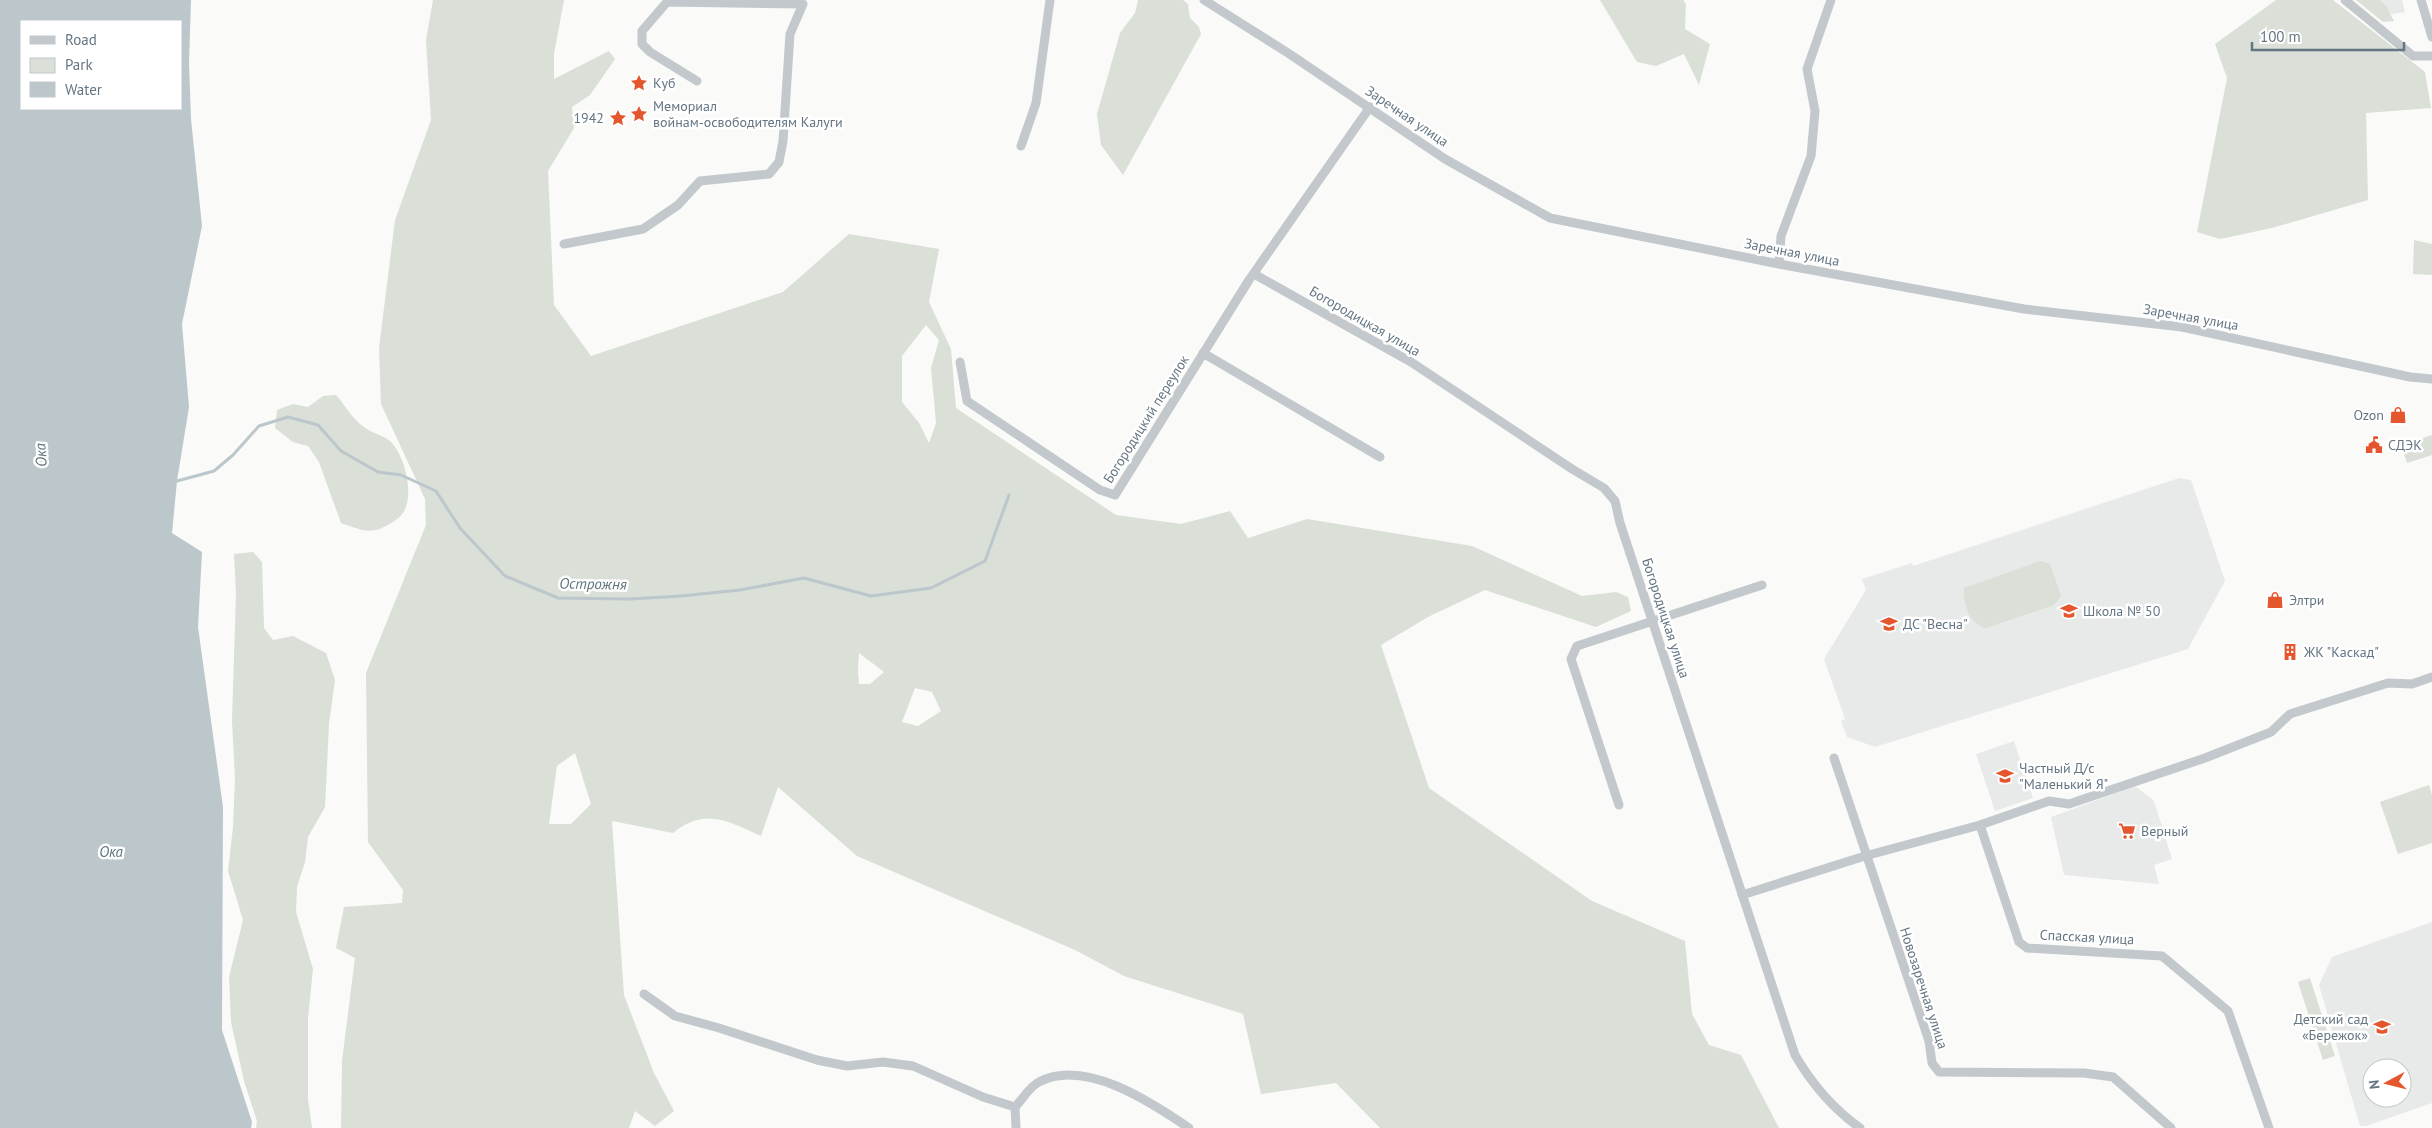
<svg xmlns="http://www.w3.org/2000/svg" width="2432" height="1128" viewBox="0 0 2432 1128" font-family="'PT Sans',sans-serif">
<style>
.built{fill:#e8e9e9;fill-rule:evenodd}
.green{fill:#dadfd7;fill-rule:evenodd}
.water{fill:#bbc7cb;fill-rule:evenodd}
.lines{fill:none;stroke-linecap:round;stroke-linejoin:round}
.stream{stroke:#bbc7cb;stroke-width:3}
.street{stroke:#c3c8cc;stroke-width:9}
.labels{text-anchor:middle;stroke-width:5;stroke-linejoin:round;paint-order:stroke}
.poi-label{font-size:14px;fill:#657683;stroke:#fff;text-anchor:start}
.street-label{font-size:14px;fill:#657683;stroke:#fff}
.water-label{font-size:15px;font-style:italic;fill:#60757c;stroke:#fff}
</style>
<rect width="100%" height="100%" fill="#fafaf8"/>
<g class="built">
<path d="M2371 0H2402L2405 12 2386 15Z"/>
<path d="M2179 478 2191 480 2225 581 2188 649 1875 747 1847 737 1841 721 1845 719 1824 659 1866 590 1862 579 1912 563 1913 566Z"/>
<path d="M2014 741 2033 798 1995 811 1976 754Z"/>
<path d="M2135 786 2154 801 2172 859 2154 865 2159 884 2064 875 2051 817Z"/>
<path d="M2432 922V1103L2366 1126H2360L2319 985 2332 957ZM2372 1068H2402V1098H2372Z"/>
</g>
<g class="green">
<path d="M433 0H564L554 54V79L609 51 615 59 590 95 572 107 574 128 548 171 554 305 591 356 783 292 849 234 939 249 929 302 951 349 956 408 1116 515 1181 524 1230 511 1248 538 1307 519 1472 546 1582 596 1616 592 1628 597 1631 611 1596 627 1485 590 1428 617 1381 645 1429 788 1592 901 1685 941 1692 1014 1709 1045 1741 1055 1779 1128H1380L1336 1083 1261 1094 1243 1014 1124 976 1075 950 857 856 778 787 761 836C728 821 705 807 673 833L612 821 624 995 654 1073 674 1111 655 1126 635 1111 629 1128H341L342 1061 355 958 336 948 344 907 402 903 403 890 368 842 366 673 426 525 425 499 381 404 379 348 395 220 431 120 426 40ZM926 325 939 340 931 368 936 423 929 443 919 423 902 402V356ZM859 653 884 672 870 684H859L858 671ZM915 688 932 692 941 711 918 726 902 722ZM575 753 591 804 571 824H549L557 766Z"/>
<path d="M1138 0H1183L1188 4 1190 18 1199 27 1201 34 1123 175 1101 145 1097 114 1120 33 1135 13Z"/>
<path d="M1600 0H1683L1686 4 1685 29 1710 44 1699 85 1684 54 1656 66 1637 62Z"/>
<path d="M2276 0H2333L2425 72 2431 108 2366 113 2368 200 2272 228 2220 239 2197 232 2227 78 2215 44Z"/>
<path d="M2356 0H2380L2386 6 2394 21 2383 22Z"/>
<path d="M2414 240 2432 244V275L2413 274Z"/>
<path d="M336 395C345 405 353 420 364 427 371 433 384 435 391 442 406 457 418 505 397 519 373 536 367 532 341 523L319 462 308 446 293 442 275 428 277 410 293 404 308 407 323 396Z"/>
<path d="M2432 435V455L2407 463 2401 445Z"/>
<path d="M253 552 262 562 264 628 273 640 293 636 326 653 335 680 329 724 325 807 308 837 305 862 297 887 296 912 313 969 308 1018V1099L312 1128H256L257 1121 244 1081 231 1022 229 977 243 920 228 871 233 827 235 778 232 721 236 593 234 554Z"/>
<path d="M2040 561 2050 564 2061 596 2054 605 1986 628C1969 625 1963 603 1964 588Z"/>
<path d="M2429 785 2432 795V843L2398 854 2380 802Z"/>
<path d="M2310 978 2335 1056 2323 1060 2298 982Z"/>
</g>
<path class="water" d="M0 0H191L189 63 191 119 202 226 182 324 189 407 177 481 172 533 202 552 198 627 223 807 222 1030 252 1122 251 1128H0ZM21 21H181V109H21Z"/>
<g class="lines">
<path class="stream" d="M177 481 214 471 233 455 259 426 288 417 318 425 341 451 378 472 401 475 436 491 460 528 505 576 558 598 630 599 681 596 740 590 804 578 871 596 931 588 985 561 1009 495"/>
<g class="street">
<path d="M1204 0 1288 53 1445 159 1550 218 1779 264 2024 309 2182 327 2410 377 2432 379"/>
<path d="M2345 0 2413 56H2432"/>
<path d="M2421 0 2432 37"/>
<path d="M1021 146 1036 103 1050 0"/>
<path d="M564 244 643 229 678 205 700 181 769 174 779 162 783 141 790 34 803 4 667 2 642 31V44L650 52 697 81"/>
<path d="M1779 264 1781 236 1811 156 1815 111 1807 69 1831 0"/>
<path d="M1254 274 1411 362 1572 469 1604 488 1615 501 1620 523 1795 1055C1812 1084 1832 1108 1860 1128"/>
<path d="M1203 353 1380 457"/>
<path d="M960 362 967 401 1100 490 1115 495 1249 280 1370 107"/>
<path d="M1834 758 1929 1041 1932 1063 1939 1072 2084 1073 2113 1077 2171 1128"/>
<path d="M1619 805 1571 659 1577 646 1762 585"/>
<path d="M1980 825 2019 942 2027 948 2162 956 2228 1011 2269 1128"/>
<path d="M1742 895 1865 856 1980 825 2049 801 2069 804 2205 758 2271 732 2290 714 2388 683 2412 684 2432 677"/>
<path d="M644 994 675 1016 719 1028 817 1060 847 1066 883 1062 913 1066 983 1097 1015 1107"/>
<path d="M1016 1128 1015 1107C1022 1100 1030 1086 1039 1082 1085 1058 1151 1102 1189 1128"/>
</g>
</g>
<defs>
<g id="sight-bare" transform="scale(1.35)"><path d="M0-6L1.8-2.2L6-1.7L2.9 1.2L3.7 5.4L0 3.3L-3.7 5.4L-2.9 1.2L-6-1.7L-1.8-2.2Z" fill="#e4572e" stroke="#fff" stroke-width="2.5" paint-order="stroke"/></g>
<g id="shop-bare" transform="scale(1.35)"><path d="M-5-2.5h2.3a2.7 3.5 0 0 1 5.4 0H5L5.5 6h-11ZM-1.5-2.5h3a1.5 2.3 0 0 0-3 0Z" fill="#e4572e" stroke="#fff" stroke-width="2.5" paint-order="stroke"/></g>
<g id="civic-bare" transform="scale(1.35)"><path d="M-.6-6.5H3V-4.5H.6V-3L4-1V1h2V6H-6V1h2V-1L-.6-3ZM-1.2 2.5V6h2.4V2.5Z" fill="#e4572e" stroke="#fff" stroke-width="2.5" paint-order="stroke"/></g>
<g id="school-bare" transform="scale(1.35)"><path d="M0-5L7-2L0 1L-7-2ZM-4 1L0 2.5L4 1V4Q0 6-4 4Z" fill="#e4572e" stroke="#fff" stroke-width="2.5" paint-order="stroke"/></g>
<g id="building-bare" transform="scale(1.35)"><path d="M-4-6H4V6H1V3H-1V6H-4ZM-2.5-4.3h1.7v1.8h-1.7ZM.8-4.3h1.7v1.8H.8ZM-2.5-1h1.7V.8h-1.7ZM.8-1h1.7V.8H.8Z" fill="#e4572e" stroke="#fff" stroke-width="2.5" paint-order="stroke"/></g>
<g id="supermarket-bare" transform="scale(1.35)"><path d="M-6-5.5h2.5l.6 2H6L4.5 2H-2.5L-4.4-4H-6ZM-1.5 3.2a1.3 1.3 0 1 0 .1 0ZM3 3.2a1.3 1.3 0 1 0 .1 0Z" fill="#e4572e" stroke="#fff" stroke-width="2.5" paint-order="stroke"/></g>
</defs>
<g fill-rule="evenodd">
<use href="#sight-bare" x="639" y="83"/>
<use href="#sight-bare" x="639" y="114"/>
<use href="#sight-bare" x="618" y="118"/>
<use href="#shop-bare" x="2398" y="415"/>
<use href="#civic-bare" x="2374" y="445"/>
<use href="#shop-bare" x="2275" y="600"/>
<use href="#school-bare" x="2069" y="611"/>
<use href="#school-bare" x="1889" y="624"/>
<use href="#building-bare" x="2290" y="652"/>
<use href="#school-bare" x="2005" y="776"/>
<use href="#supermarket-bare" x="2127" y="831"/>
<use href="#school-bare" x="2382" y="1027"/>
</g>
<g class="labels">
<g class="poi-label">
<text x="653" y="88">Куб</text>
<text x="653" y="111">Мемориал<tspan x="653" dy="16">войнам-освободителям Калуги</tspan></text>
<text x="604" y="123" text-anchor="end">1942</text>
<text x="2384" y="420" text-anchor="end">Ozon</text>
<text x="2388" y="450">СДЭК</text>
<text x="2289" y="605">Элтри</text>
<text x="2083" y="616">Школа № 50</text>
<text x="1903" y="629">ДС "Весна"</text>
<text x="2304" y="657">ЖК "Каскад"</text>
<text x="2019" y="773">Частный Д/с<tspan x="2019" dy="16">"Маленький Я"</tspan></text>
<text x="2141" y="836">Верный</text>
<text x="2368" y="1024" text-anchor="end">Детский сад<tspan x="2368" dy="16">«Бережок»</tspan></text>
</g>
<g class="street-label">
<text transform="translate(1407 116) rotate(34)" y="5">Заречная улица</text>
<text transform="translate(1792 252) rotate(11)" y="5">Заречная улица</text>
<text transform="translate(2191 317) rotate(10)" y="5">Заречная улица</text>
<text transform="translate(1365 321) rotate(30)" y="5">Богородицкая улица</text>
<text transform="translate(1146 419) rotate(-58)" y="5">Богородицкий переулок</text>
<text transform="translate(1666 618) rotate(72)" y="5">Богородицкая улица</text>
<text transform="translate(2087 937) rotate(3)" y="5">Спасская улица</text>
<text transform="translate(1924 988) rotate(72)" y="5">Новозаречная улица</text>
</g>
<g class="water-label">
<text transform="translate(41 455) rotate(-94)" y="5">Ока</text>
<text transform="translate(593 584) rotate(1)" y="5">Острожня</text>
<text x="111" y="857">Ока</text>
</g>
</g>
<rect x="20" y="20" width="162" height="90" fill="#ffffff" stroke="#c1c8cd"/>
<rect x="30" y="36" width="25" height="8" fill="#c3c8cc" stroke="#c1c8cd"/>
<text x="65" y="45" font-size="15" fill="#657683">Road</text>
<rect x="30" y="58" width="25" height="15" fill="#dadfd7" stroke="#c1c8cd"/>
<text x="65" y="70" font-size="15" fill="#657683">Park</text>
<rect x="30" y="82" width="25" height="15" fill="#bbc7cb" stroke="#c1c8cd"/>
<text x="65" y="95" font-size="15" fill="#657683">Water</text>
<g transform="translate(2387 1083) rotate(263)"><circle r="24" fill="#ffffff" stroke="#c1c8cd"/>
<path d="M0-4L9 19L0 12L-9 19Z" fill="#e4572e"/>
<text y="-8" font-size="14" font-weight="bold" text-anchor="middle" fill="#657683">N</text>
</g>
<path d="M2252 42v8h152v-8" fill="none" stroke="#657683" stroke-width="2.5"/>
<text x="2260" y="42" font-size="15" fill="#657683" stroke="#ffffff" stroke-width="4" paint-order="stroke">100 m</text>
</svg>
